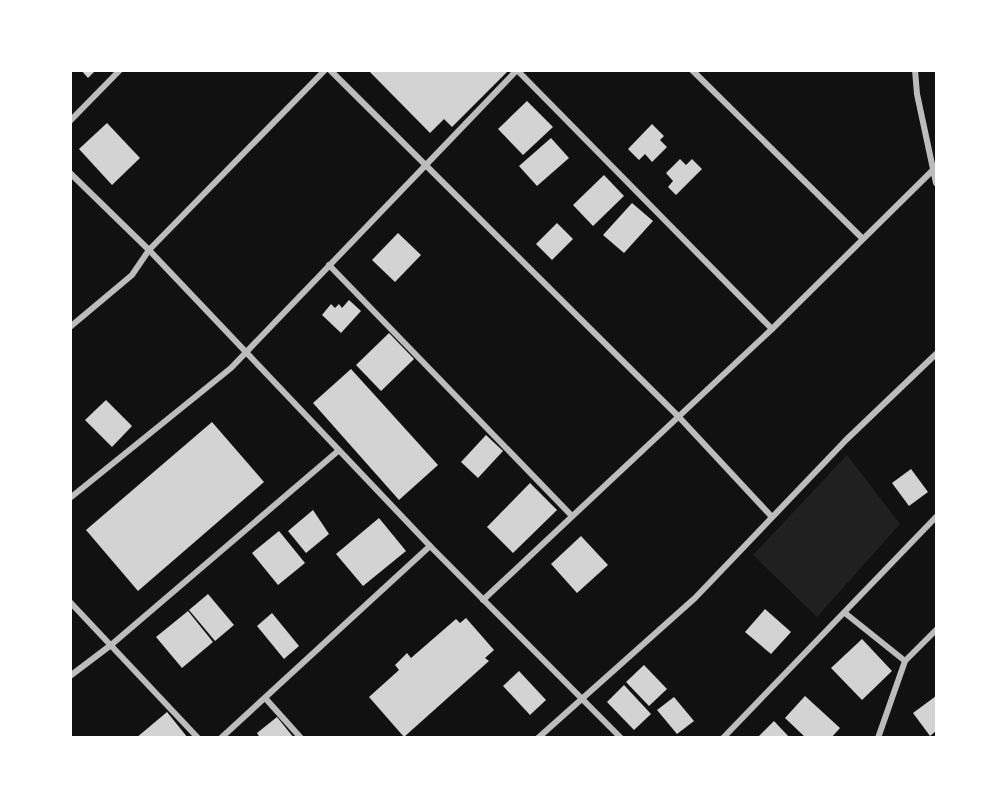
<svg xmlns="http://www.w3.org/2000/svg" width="1007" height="808" viewBox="0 0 1007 808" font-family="'Work Sans',sans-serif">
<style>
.green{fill:#202020}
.building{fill:#d3d3d3}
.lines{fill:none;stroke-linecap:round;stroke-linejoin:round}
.minor{stroke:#bcbcbc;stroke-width:6}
</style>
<rect width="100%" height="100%" fill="#111"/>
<path class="green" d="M847 455 900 524 817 617 753 555Z"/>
<g class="building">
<path d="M81 70H96L88 78Z"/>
<path d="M368 70H509L452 127 444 119 430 133Z"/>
<path d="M527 101 553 127 523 155 498 129Z"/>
<path d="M107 123 140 158 112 185 79 149Z"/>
<path d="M652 124 664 136 660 140 667 147 652 162 645 154 639 160 628 149Z"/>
<path d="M551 138 569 158 537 186 519 166Z"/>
<path d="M680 159 686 165 692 159 702 169 676 195 668 187 673 181 666 173Z"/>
<path d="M604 175 624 196 593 226 573 205Z"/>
<path d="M632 203 653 221 624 253 603 235Z"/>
<path d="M557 223 573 239 552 260 536 244Z"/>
<path d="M398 233 421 255 395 282 372 260Z"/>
<path d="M349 300 361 311 341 333 322 315 331 304 335 308 339 304 342 308Z"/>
<path d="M389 333 414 359 381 391 356 365Z"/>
<path d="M351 369 438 465 399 500 313 403Z"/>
<path d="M106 400 132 426 112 447 85 420Z"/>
<path d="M212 422 264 482 138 591 86 530Z"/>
<path d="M486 435 503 451 478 478 461 462Z"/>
<path d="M911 469 928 492 909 506 892 483Z"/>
<path d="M530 483 557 510 513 553 487 527Z"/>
<path d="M313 510 329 534 306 553 288 531Z"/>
<path d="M379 518 406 551 363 586 336 554Z"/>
<path d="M279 531 305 563 278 585 252 553Z"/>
<path d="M581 536 608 565 577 593 551 564Z"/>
<path d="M208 594 234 625 215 641 189 610Z"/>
<path d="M765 609 791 632 771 654 745 632Z"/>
<path d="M188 611 213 642 182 668 156 637Z"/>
<path d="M272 613 299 646 284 659 257 626Z"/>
<path d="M466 618 494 650 485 658 489 661 404 737 369 697 399 670 395 665 407 653 411 658 456 619 460 623Z"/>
<path d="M862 639 892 671 862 700 831 668Z"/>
<path d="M644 665 667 689 649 706 626 682Z"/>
<path d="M519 671 546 700 530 715 503 686Z"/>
<path d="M624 685 651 714 634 730 607 702Z"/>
<path d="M805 696 840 728 831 738H806L785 718Z"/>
<path d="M936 696V731L930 736 913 713Z"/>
<path d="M674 697 694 721 677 734 657 710Z"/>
<path d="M167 712 188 738H136Z"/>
<path d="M277 717 294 738H260L257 733Z"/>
<path d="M774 721 790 738H757Z"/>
</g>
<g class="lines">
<g class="minor">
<path d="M330 70 678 416 772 517"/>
<path d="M692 70 862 238"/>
<path d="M915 70 917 94 936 183"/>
<path d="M70 121 120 70"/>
<path d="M70 173 149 250 430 546 621 738"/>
<path d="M329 265 572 516"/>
<path d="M70 327 132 275 149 250 325 70"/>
<path d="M70 498 231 368 517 70 772 329"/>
<path d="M483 600 772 329 936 167"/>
<path d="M70 602 198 738"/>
<path d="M845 613 905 661"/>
<path d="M70 676 111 645 338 451"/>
<path d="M266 699 301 738"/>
<path d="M221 738 430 546"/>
<path d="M538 738 695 598 846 440 936 354"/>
<path d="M723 738 936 517"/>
<path d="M878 738 905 661 936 630"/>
</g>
</g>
<rect width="1007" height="808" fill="none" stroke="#ffffff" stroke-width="144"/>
</svg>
